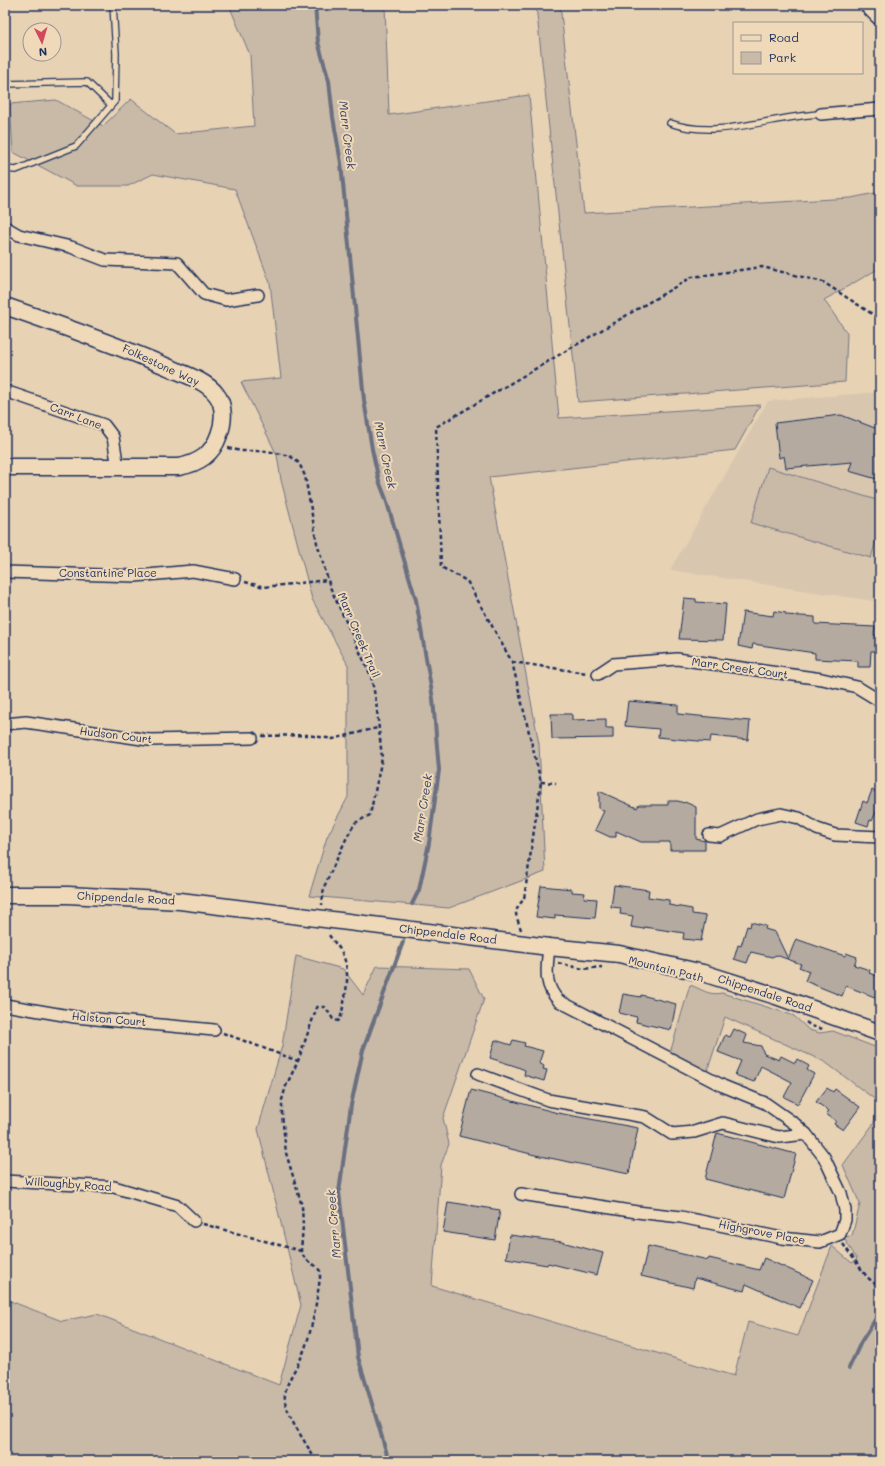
<svg xmlns="http://www.w3.org/2000/svg" width="885" height="1466" viewBox="0 0 885 1466" font-family="Mali,sans-serif">
<style>
.built{fill:#d8c6ae}
.green{fill:#c9baa8;stroke:#727483}
.lines{fill:none;stroke-linecap:round;stroke-linejoin:round}
.stream{stroke:#6b6f80;stroke-width:4}
.building{fill:#b4aa9f;stroke:#1b2f5e}
.lane-casing{stroke:#1b2f5e;stroke-width:8}
.street-casing{stroke:#1b2f5e;stroke-width:14}
.secondary-casing{stroke:#1b2f5e;stroke-width:19}
.path{stroke:#1b2f5e;stroke-width:2.5;stroke-dasharray:4 3;stroke-linecap:butt}
.lane{stroke:#efd9b8;stroke-width:5.5}
.street{stroke:#efd9b8;stroke-width:11}
.secondary{stroke:#efd9b8;stroke-width:16}
.labels{text-anchor:middle;stroke-width:4;stroke-linejoin:round;paint-order:stroke}
.street-label{font-size:11px;fill:#1b2f5e;stroke:#efd9b8}
.water-label{font-size:12px;font-style:italic;fill:#364469;stroke:#efd9b8}
</style>
<rect width="100%" height="100%" fill="#e7d2b4"/>
<filter id="ink" filterUnits="userSpaceOnUse"><feTurbulence type="fractalNoise" baseFrequency=".025" numOctaves="2"/><feDisplacementMap in="SourceGraphic" scale="8" xChannelSelector="R" yChannelSelector="G"/><feConvolveMatrix kernelMatrix="1 2 1 2 8 2 1 2 1" color-interpolation-filters="sRGB"/></filter>
<g filter="url(#ink)">
<path class="built" d="M880 392V602L670 570 768 401Z"/>
<g class="green">
<path d="M229 5H385L389 115 529 95 559 418 760 405 735 450 489 477 539 744 545 872 449 908 309 896 327 837 348 797V665L312 599 281 480 277 455 241 382 281 378 270 283 235 189 153 174 128 186H77L13 152 10 104 56 100 103 126 131 99 175 134 254 126 250 55Z"/>
<path d="M536 5H560L584 213 851 198 880 192V271L878 269 824 300 847 333 845 382 578 402Z"/>
<path d="M768 467 880 501V527L871 558 751 523Z"/>
<path d="M296 956 343 969 363 995 377 966 469 969 484 999 443 1118 449 1144 441 1165 432 1286 734 1376 748 1322 798 1336 832 1246 852 1263 857 1259 843 1237 852 1236 860 1204 843 1165 874 1123 877 1101 825 1062 725 1017 707 1072 670 1053 690 985C702 989 708 996 722 993L786 1013 794 1016 809 1030 820 1033 833 1031 880 1049V1461H5V1299L62 1321 97 1314 279 1385 301 1305 258 1129 282 1046Z"/>
</g>
<g class="lines">
<g class="stream">
<path d="M315 5 318 42 329 81 333 117 341 163 364 400 372 449 379 481 386 499 416 600 433 699 439 770 429 843 419 890 412 904"/>
<path d="M849 1368 861 1342 880 1312"/>
<path d="M389 1461 358 1357 339 1192 351 1105 363 1050 403 942"/>
</g>
</g>
<g class="building">
<path d="M841 415 880 430V480L849 471 852 462 786 468 784 456 779 458 775 423Z"/>
<path d="M684 598 696 599V602L726 604 723 640 679 639Z"/>
<path d="M774 611 786 613V615L815 617V624L875 627 874 635 880 636V651H871L870 667H858V661L815 659V653L753 644 752 649 738 646 743 612 773 616Z"/>
<path d="M628 701 678 705V714L750 721 748 740 711 736 710 742 687 740 658 737 659 729 625 726Z"/>
<path d="M551 714H572V720L606 719V728H613V738L552 739Z"/>
<path d="M872 790 880 794V811L877 810 872 821 870 820 868 826 856 822 863 801 867 803Z"/>
<path d="M599 791 637 808 639 805H668V801H678L684 803 685 802 696 807V839L705 841V850H670V842H641L616 831V837H610L595 830 604 811 599 809Z"/>
<path d="M614 885 649 890 648 897 669 900V905L692 909V914L706 916 701 941 683 939 684 933 644 927V929L631 927 633 916 620 914 621 908 611 907Z"/>
<path d="M541 886 572 889V892L585 893 584 898 597 899 595 918 555 915V919L536 917Z"/>
<path d="M751 922 766 926 765 929 775 932 788 959 796 939 845 956 846 953 857 957 854 965 870 970 869 973 880 977V999L846 986 842 996 805 981 809 971 799 967 801 964 776 955 772 957 751 952 747 963 734 959 738 945 741 946 747 926 750 927Z"/>
<path d="M623 994 641 997V995L676 1004 671 1030 636 1022 637 1017 619 1013Z"/>
<path d="M734 1029 747 1035 744 1043 761 1046 764 1054 779 1060 781 1056 795 1063 797 1059 809 1066 807 1070 814 1074 798 1104 784 1097 792 1082 761 1066 754 1082 735 1075 741 1061 718 1052 725 1035 730 1037Z"/>
<path d="M495 1040 511 1045 513 1040 525 1043 524 1046 543 1051 539 1063 544 1066 543 1069 547 1070 544 1081 524 1075 525 1070 515 1066 490 1058Z"/>
<path d="M827 1088 833 1092 835 1089 860 1107 843 1130 834 1124 836 1121 826 1114 829 1111 816 1102Z"/>
<path d="M471 1090 558 1113 638 1128 629 1174 535 1155 459 1136Z"/>
<path d="M717 1133 796 1154 784 1199 705 1179Z"/>
<path d="M448 1202 500 1210 495 1240 443 1232Z"/>
<path d="M510 1235 562 1242 603 1253 597 1275 548 1263 547 1265 506 1258Z"/>
<path d="M648 1246 708 1260 709 1258 759 1270 764 1258 813 1280 800 1308 746 1284 744 1291 695 1278 693 1288 641 1276Z"/>
</g>
<g class="lines">
<g class="lane-casing">
<g id="lane">
<path d="M453 5V6"/>
<path d="M5 84 87 82 111 105"/>
<path d="M670 123C718 140 771 116 821 114"/>
<path d="M5 169 16 170 76 146 115 101 116 54 113 5"/>
</g>
</g>
<g class="street-casing">
<g id="street">
<path d="M821 114 880 109"/>
<path d="M5 227 19 235 71 247 105 260 177 263 204 294 226 300 258 295"/>
<path d="M5 391 104 425 113 437 118 468"/>
<path d="M5 572 135 576 193 571 235 579"/>
<path d="M598 674 613 664 677 659 822 679 857 687 880 701"/>
<path d="M5 724 26 722 149 740 252 738"/>
<path d="M709 835 720 836 757 819 781 814 799 818 817 829 835 835 880 837"/>
<path d="M5 1005 75 1017 214 1030"/>
<path d="M478 1074 548 1100 645 1117 672 1134 694 1132 723 1123 779 1137 806 1134"/>
<path d="M5 1181 114 1187 178 1206 194 1221"/>
<path d="M521 1194 637 1212 681 1217 782 1238 820 1242 840 1234 845 1220V1210L841 1193 824 1157 806 1134 795 1124 765 1103 723 1086 559 1001C543 985 547 968 549 947"/>
</g>
</g>
<g class="secondary-casing">
<g id="secondary">
<path d="M868 5 880 17"/>
<path d="M5 306C60 325 114 344 168 367 183 374 205 380 216 394 225 405 224 422 219 435 212 455 199 463 179 467H5"/>
<path d="M5 895H68L180 901 549 947 619 954 703 973 776 996 880 1033"/>
</g>
</g>
<g class="path">
<path d="M228 448 241 451H267L290 456 299 463 305 476 317 543 330 587 371 676 376 701 382 758 370 815 355 823 347 837 324 887 322 905"/>
<path d="M245 582 264 587 328 580"/>
<path d="M512 662 587 673"/>
<path d="M262 736 307 735 333 739 377 728"/>
<path d="M541 782 556 783"/>
<path d="M521 930C517 915 511 914 524 899L541 782 512 662 467 581 441 567 436 427 692 277 762 267 823 282 880 319"/>
<path d="M558 963 583 969 602 967"/>
<path d="M806 1022 811 1026 823 1029"/>
<path d="M223 1033 298 1061"/>
<path d="M203 1224 301 1251"/>
<path d="M843 1244 867 1277 880 1288"/>
<path d="M316 1461C308 1446 287 1416 285 1401 283 1386 295 1371 301 1358 312 1333 316 1305 320 1278V1271L316 1266 310 1263 304 1257 301 1251 303 1226 302 1206 286 1153 282 1114V1100L286 1086 298 1061 317 1007H325L333 1019 338 1021 340 1020C345 999 352 973 342 953 339 946 332 941 328 933"/>
</g>
<use href="#lane" class="lane"/>
<use href="#street" class="street"/>
<use href="#secondary" class="secondary"/>
</g>
</g>
<g class="labels">
<g class="street-label">
<text transform="translate(161 365) rotate(25)" y="4">Folkestone Way</text>
<text transform="translate(76 416) rotate(21)" y="4">Carr Lane</text>
<text x="108" y="577">Constantine Place</text>
<text transform="translate(359 635) rotate(67)" y="4">Marr Creek Trail</text>
<text transform="translate(740 668) rotate(8)" y="4">Marr Creek Court</text>
<text transform="translate(116 735) rotate(7)" y="4">Hudson Court</text>
<text transform="translate(126 898) rotate(3)" y="4">Chippendale Road</text>
<text transform="translate(448 934) rotate(7)" y="4">Chippendale Road</text>
<text transform="translate(666 969) rotate(14)" y="4">Mountain Path</text>
<text transform="translate(765 993) rotate(18)" y="4">Chippendale Road</text>
<text transform="translate(109 1019) rotate(5)" y="4">Halston Court</text>
<text transform="translate(68 1184) rotate(4)" y="4">Willoughby Road</text>
<text transform="translate(762 1232) rotate(11)" y="4">Highgrove Place</text>
</g>
<g class="water-label">
<text transform="translate(347 135) rotate(83)" y="4">Marr Creek</text>
<text transform="translate(385 455) rotate(78)" y="4">Marr Creek</text>
<text transform="translate(423 808) rotate(-81)" y="4">Marr Creek</text>
<text transform="translate(334 1224) rotate(-95)" y="4">Marr Creek</text>
</g>
</g>
<rect width="885" height="1466" fill="none" stroke="#efd9b8" stroke-width="20"/>
<rect x="10" y="10" width="865" height="1446" fill="none" stroke="#1b2f5e" stroke-width="1.5" filter="url(#ink)"/>
<rect x="733" y="22" width="130" height="52" fill="#efd9b8" stroke="#9a9594"/>
<rect x="741" y="35" width="20" height="6" fill="#efd9b8" stroke="#9a9594"/>
<text x="769" y="42" font-size="12" fill="#1b2f5e">Road</text>
<rect x="741" y="52" width="20" height="12" fill="#c9baa8" stroke="#9a9594"/>
<text x="769" y="62" font-size="12" fill="#1b2f5e">Park</text>
<g transform="translate(42 42) rotate(175)"><circle r="19" fill="#efd9b8" stroke="#9a9594"/>
<path d="M0-3L7 15L0 10L-7 15Z" fill="#d1495b"/>
<text y="-6" font-size="11" font-weight="bold" text-anchor="middle" fill="#1b2f5e">N</text>
</g>
</svg>
